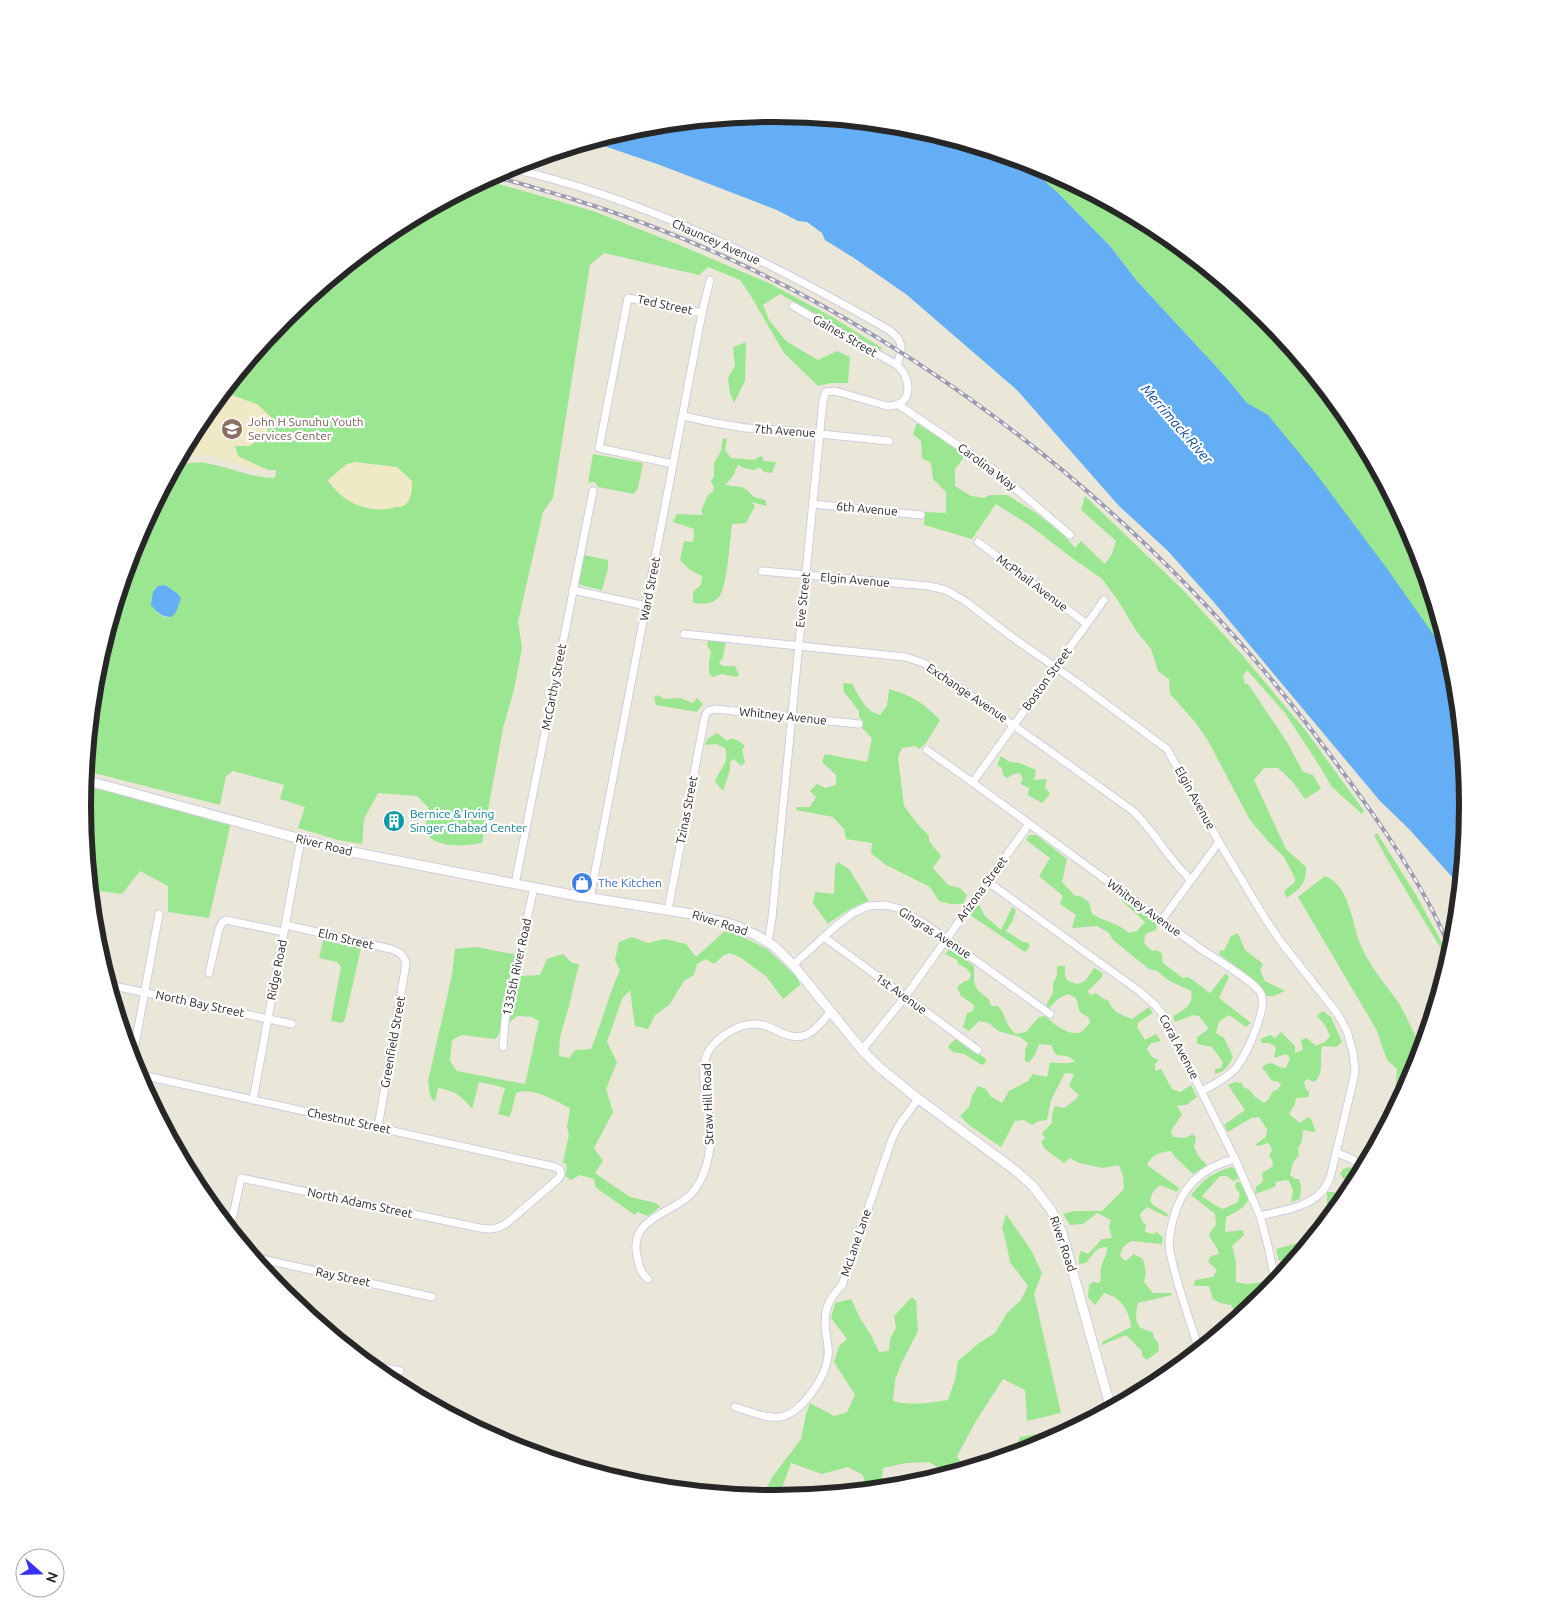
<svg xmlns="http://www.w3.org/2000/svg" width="1551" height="1613" viewBox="0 0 1551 1613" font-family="Ubuntu,sans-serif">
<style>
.education{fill:#efeac5}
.green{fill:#9be690;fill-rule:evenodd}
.water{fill:#63aef5}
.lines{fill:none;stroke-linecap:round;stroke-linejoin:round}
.street-casing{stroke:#cecde2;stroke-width:9}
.secondary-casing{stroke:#cecde2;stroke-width:11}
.street{stroke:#fff;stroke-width:7}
.secondary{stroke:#fff;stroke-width:9}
.rail-casing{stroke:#9c9bb3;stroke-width:4}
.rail{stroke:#fff;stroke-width:2;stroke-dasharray:5.5;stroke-linecap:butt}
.labels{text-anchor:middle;stroke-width:4.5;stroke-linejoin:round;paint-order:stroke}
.street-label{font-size:12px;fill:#272727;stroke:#fff}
.education-label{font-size:12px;fill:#785e54;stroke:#fff;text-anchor:start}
.culture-label{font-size:12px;fill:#0d838f;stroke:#fff;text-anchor:start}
.shop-label{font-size:12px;fill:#366cbe;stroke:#fff;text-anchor:start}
.water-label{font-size:14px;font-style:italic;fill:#06489d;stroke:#fff}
.rim{fill:none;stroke:#272727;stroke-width:6}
</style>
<rect width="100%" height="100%" fill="#ebe7d8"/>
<g class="education">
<path d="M222 394H229L257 404 271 417 266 436 249 446H235L268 470 256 469 207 455H198L180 457 199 421Z"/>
<path d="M355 462 397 467 412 481V491L408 502 403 507 380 510 363 507 350 502 339 494 328 481 330 478 347 464Z"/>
</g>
<g class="green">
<path d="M1021 160 1041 166 1161 230 1266 317 1352 422 1416 542 1452 661 1268 416 1247 403 1223 374 1137 281 1110 246 1058 193Z"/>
<path d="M485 180 593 211 677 244 769 283 834 318 882 348 879 351 780 294 763 305 769 320 786 341 818 360 837 351 850 357 848 383H831L818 386 784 353 749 293 740 280 708 267 699 275 604 253 590 265 553 498 543 512 518 622 522 648 514 690 503 728 482 843C463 846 439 849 425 833L428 807 417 796 378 793 364 819 362 844 338 840 298 828 305 807 280 799 284 785 233 771 226 776 220 805 86 771 96 671 135 541 176 466C187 463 199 461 210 464 232 468 252 478 275 478L276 470H268L238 456 235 446H249L266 436 271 417 257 404 229 394H222L286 316 391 230ZM355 462 397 467 412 481C412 489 412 502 403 506 401 507 398 507 396 507 382 512 364 509 351 502 341 497 335 489 328 481L330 478 347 464ZM165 585 177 593 172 617H165L157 613 158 586Z"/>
<path d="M746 342 745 381 734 403 730 393 728 378 735 366 733 347Z"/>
<path d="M917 423 966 455 955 469V486L971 496 984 498 990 495H1007L1036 513 1064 535 1075 548 1081 541 1105 564 1112 554 1116 541 1081 510 1085 496 1185 592 1243 656 1306 731 1364 811 1362 814 1332 787 1317 762 1285 713 1247 670 1243 676 1245 684H1248L1287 742 1303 772 1313 775 1321 789 1305 799 1292 781 1278 768H1264L1254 780 1286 849 1306 867C1306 885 1300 888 1287 898L1284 891 1295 882V878L1284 857 1269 842 1250 820 1207 739 1195 722 1170 694 1169 679 1158 671 1151 649 1137 632 1117 599 1102 579 1068 555 1032 527 996 504 972 539 924 525 925 512 946 513V492L933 479 931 463 922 458 921 441 913 434Z"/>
<path d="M723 438 727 439 725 450 731 458 755 460C757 458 759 456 763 457V461L776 462 772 473 764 472 760 467 754 470 744 468 738 465 733 476 725 485 741 487 747 490 754 497 765 500 767 506 751 502 755 506 746 523 732 524C730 538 727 589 719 597 712 605 702 604 693 603V592L701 585 702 576 690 570 680 560 684 541 693 542 694 536V529L673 522 677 514 703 515 701 511 708 495 713 492 714 487 711 481 714 476V463L721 451Z"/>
<path d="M593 454 643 463 638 488 634 494 598 487 595 482 588 483Z"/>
<path d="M584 555 608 560V568L602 590 580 585 579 581Z"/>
<path d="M708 640 726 642 723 657 719 663 723 666H735L739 675 736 677 722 674 712 677 709 673V662L711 652 707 645Z"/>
<path d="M843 683 852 684C859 696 866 712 880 715L887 706 889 689C914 697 921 701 940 720L926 743 919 749 915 746 902 748 898 757 904 806 916 822 929 836V841L941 856 933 868 948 885 960 888 967 895 963 904H951L939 901 930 887 886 865 871 853 872 843 846 839 844 829 833 817 796 810 797 807H810L816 797 810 791 817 784 825 788 836 785V775L822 762 825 754 867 762 872 738 862 728 863 721 859 717V711L844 692Z"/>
<path d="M658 695 664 699 680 698 693 703 697 698 703 704 697 712 656 705 654 697Z"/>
<path d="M717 733 727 741 731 738 739 741 745 746 742 750 745 762 741 766 734 759 730 762V770L723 791 715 782C719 768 730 765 725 748L716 744 705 745 707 739Z"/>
<path d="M1001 756 1010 762 1020 763 1036 770 1034 780 1047 779 1045 787 1050 794 1042 803 1028 795 1029 788 1020 784 1023 779 1020 773 1014 774 1007 778 1003 775 1002 768 997 765Z"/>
<path d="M85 787 124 794 231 823 209 918 168 912V886L140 871 122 894 91 890 83 806Z"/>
<path d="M1377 833 1416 895 1447 952 1450 958 1449 962 1387 859 1374 835Z"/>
<path d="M1029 835H1036L1067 859 1062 882 1074 895 1082 897 1089 902 1092 914C1104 921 1120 924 1129 933L1137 931 1145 922 1120 899 1121 897 1157 923 1156 930 1145 934 1144 943 1152 951 1157 950 1162 954 1163 963 1183 978 1188 977C1197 982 1202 988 1210 993L1226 973 1229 977 1219 998 1251 1023 1246 1027 1229 1015 1219 1022 1216 1033 1224 1038 1233 1057C1229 1065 1225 1072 1215 1074V1069L1221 1068 1223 1062 1212 1047 1197 1044V1037L1209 1029 1199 1016 1193 1015 1175 1022 1173 1016C1184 1010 1194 1005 1191 991L1168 980 1157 971 1149 969 1113 940 1109 933 1097 926 1072 928 1076 915 1060 904 1063 896 1039 876 1050 858 1026 840Z"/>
<path d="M838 862 849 869 869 901C853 906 841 914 828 924L813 903 815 892 834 894 835 866Z"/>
<path d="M1325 876C1350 884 1352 927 1362 948 1370 966 1384 983 1396 999 1402 1008 1407 1018 1412 1029 1416 1036 1420 1046 1421 1054 1421 1070 1394 1113 1385 1129L1395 1093 1397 1069 1387 1060 1376 1029 1298 897Z"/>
<path d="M977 905 980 906 984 915 1001 930 1012 907 1016 910 1013 920 1006 931 1023 942 1029 943V948L1025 952 970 915Z"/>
<path d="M727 929 767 949 798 978 800 985 783 999 766 976 741 958 730 953 724 955 714 964 706 959 697 964 694 975 684 981 669 1005 655 1015 648 1029 635 1026 630 990 622 999 607 1042 617 1062 606 1089 613 1112 594 1148 603 1161 595 1173 630 1197 656 1203 660 1207 648 1216 637 1212 635 1215 599 1190 595 1186 594 1179 580 1175 571 1180 565 1176 567 1168 566 1164 563 1162 569 1135 567 1127 570 1108C555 1101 532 1086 516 1093L510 1117 498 1114 505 1088 494 1085 479 1082 472 1109C462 1096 455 1091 438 1088L435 1102 430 1096 428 1081 452 975 455 949 476 947 518 955 498 1036 495 1039 462 1035 452 1040 450 1061 457 1071 525 1084 539 1021 532 1017 517 1016 509 1023 520 976 540 975 547 959 563 954 572 963 579 964 569 1006 560 1037 559 1056 569 1058 575 1050 591 1049C602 1023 608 996 620 970L615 960 619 942 632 937 648 943 665 939 686 944 696 957Z"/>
<path d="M1238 933 1245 950 1262 963 1263 965 1260 970 1265 981 1285 991 1274 996H1266L1258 983 1219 954 1220 950 1224 951 1231 936Z"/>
<path d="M323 940 361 948 345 1019 342 1023 331 1021 341 967 337 962 319 958Z"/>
<path d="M950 948 974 966C974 985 973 988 989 999L991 1006H998C1007 1016 1004 1025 1016 1034L1026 1032 1039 1017 1045 1016C1054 1024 1069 1037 1081 1032 1084 1030 1087 1026 1090 1023L1089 1018 1080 1012 1076 998 1068 994 1059 998 1049 1008 1046 1005 1053 993V984L1057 975V966H1065V976L1068 981 1077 984 1085 981 1094 968 1103 973 1101 978 1088 991 1090 995 1096 993 1102 998 1109 1001C1112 1012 1122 1015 1132 1019L1149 1007 1153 1013 1139 1022 1137 1027 1145 1040 1156 1034 1161 1041 1151 1043 1147 1049 1152 1057 1159 1060 1155 1064V1071L1161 1069 1172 1089 1180 1092 1191 1085 1197 1097 1186 1105 1177 1106 1182 1114 1171 1131 1173 1137 1185 1138 1193 1134 1196 1138 1194 1147 1200 1158 1207 1165 1193 1174 1175 1157 1171 1151C1160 1152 1151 1155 1147 1165L1179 1188 1177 1192 1160 1185 1153 1192 1150 1200 1153 1205 1168 1214 1167 1217 1147 1207 1140 1214 1142 1221 1146 1225 1145 1232 1153 1234 1157 1232 1163 1238 1162 1244 1131 1241 1123 1247 1120 1256 1125 1261 1134 1254 1143 1259 1146 1272 1144 1282 1153 1293H1171L1172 1295 1138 1303C1136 1311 1134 1322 1141 1328 1145 1330 1149 1330 1153 1333L1154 1338 1158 1342 1159 1351 1147 1360 1142 1356V1351L1126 1335 1102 1345V1342L1131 1327C1129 1310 1121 1297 1104 1293L1095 1305 1088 1297 1089 1285 1093 1282 1099 1283 1101 1280C1098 1262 1107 1261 1107 1247 1096 1246 1092 1256 1086 1263L1079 1264V1257L1081 1251 1088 1254 1102 1239 1112 1238 1109 1227 1111 1220 1097 1213 1083 1224 1070 1225 1063 1214 1074 1211H1102L1124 1189 1123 1176 1119 1165 1103 1168 1079 1163 1070 1158 1064 1163 1045 1149 1041 1142 1045 1138 1042 1133 1052 1123V1114L1055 1106 1064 1108 1075 1100 1079 1095 1069 1086 1074 1074 1065 1073 1051 1100 1047 1120 1039 1121 1032 1125 1024 1120 1015 1121 1001 1147 969 1125 960 1116 969 1107 972 1096 978 1086 986 1089 990 1096 1002 1103 1009 1091 1028 1081 1033 1074 1047 1077 1050 1063C1058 1062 1069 1065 1075 1061L1067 1056 1056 1055 1051 1045 1039 1044 1035 1055 1029 1062 1025 1061V1050L1028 1043 1020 1037 998 1031 989 1023 979 1021 969 1031 963 1027 967 1013 973 1011 974 1005 961 996 957 987 963 982 969 980 971 974 966 968 958 964 957 960 945 954Z"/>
<path d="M1323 1011 1331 1017 1342 1042 1336 1047 1322 1046C1319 1059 1325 1074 1314 1082L1307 1079 1304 1082 1306 1089 1309 1092V1097L1296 1098 1295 1104 1289 1114 1300 1123 1308 1117 1311 1119 1316 1132 1303 1130 1302 1141 1298 1148 1299 1155 1293 1163 1290 1175 1295 1179H1299L1301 1185 1300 1199 1291 1202 1293 1190 1289 1181 1286 1180 1276 1182 1275 1187 1255 1194 1256 1187 1263 1181 1262 1173 1273 1166 1272 1159 1269 1156 1272 1150 1269 1143 1257 1146 1256 1144 1266 1137 1267 1129 1259 1117 1251 1118 1228 1132 1224 1125 1245 1110 1228 1085 1235 1082 1242 1083 1243 1087 1250 1090 1254 1096 1264 1103 1268 1100 1273 1091 1277 1090 1281 1085 1279 1082 1272 1081 1262 1067C1275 1058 1274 1068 1286 1068L1290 1058 1286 1054 1274 1058 1276 1047 1269 1043H1262L1260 1039 1270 1035 1275 1038 1281 1032 1295 1046V1053L1303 1050 1301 1040 1307 1038 1316 1046 1325 1042 1330 1036 1325 1025 1317 1016Z"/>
<path d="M954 1040H960L986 1059 985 1063 982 1065 964 1054 953 1052 948 1047Z"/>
<path d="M1231 1167C1236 1168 1239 1172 1240 1178L1233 1181 1227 1176H1220L1202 1196 1213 1204 1223 1209 1238 1202 1240 1194 1235 1187 1236 1182H1240L1249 1198C1245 1208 1236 1212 1226 1217L1225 1232 1243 1230 1244 1235 1232 1246 1236 1261V1282L1247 1284 1264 1282 1266 1289 1252 1291 1250 1299 1253 1307 1239 1318 1231 1305 1220 1303 1213 1299 1209 1286H1194L1195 1280 1213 1277 1217 1270 1208 1262 1211 1256 1219 1254 1217 1248 1209 1236 1211 1231 1216 1225 1215 1214 1191 1195C1205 1178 1211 1174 1231 1167Z"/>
<path d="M1350 1167 1356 1169 1360 1173 1356 1182 1344 1179 1340 1174 1343 1169Z"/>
<path d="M1327 1192H1334L1342 1204 1337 1210 1327 1205Z"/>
<path d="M1006 1214 1031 1250 1042 1273 1034 1294 1061 1413 1027 1421 1025 1390 1003 1379 976 1421 957 1456 965 1470 940 1477 939 1468 929 1462 906 1463 883 1468 881 1489 866 1491 863 1475 848 1467 822 1474 791 1463 778 1499 761 1498 773 1476 801 1439 806 1414 810 1403 834 1416 847 1412 855 1395 834 1362 839 1346 847 1339 831 1318 835 1303 851 1299 860 1318 871 1335 879 1352 889 1351 890 1339 896 1328 894 1316 912 1297 916 1301 918 1331 901 1364 895 1380 893 1401C910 1406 931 1403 948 1400L955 1380 958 1361 979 1343 995 1333 1007 1313 1021 1300 1028 1286 1010 1262 1006 1242 1002 1228Z"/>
<path d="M1308 1236H1315L1302 1252 1292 1253 1283 1260 1279 1261 1276 1249 1298 1243Z"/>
<path d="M1079 1426 1040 1447 1013 1455 1020 1437Z"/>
</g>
<g class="water">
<path d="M776 114 911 127 1021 160 1058 193 1110 246 1137 281 1223 374 1247 403 1268 415 1314 471 1388 570 1452 661 1455 672 1468 806 1461 887 1409 829 1380 801 1212 600 1167 550 1119 506 1017 390 907 295 854 258 825 240 822 233 807 222 798 221 777 210 660 165 607 147 580 145 641 127Z"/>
<path d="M165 585 177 593 181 598 177 610 172 617C162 617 157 613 151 605L153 592 158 586Z"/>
</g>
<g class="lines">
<g class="street-casing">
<g id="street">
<path d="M508 168C643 198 769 261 889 330 904 341 903 348 897 365 912 379 914 406 887 406L835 391 826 392 823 400 772 918 768 942"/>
<path d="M793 306 897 365"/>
<path d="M899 405 994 470 1070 535"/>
<path d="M683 416 715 423 746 428 781 430 889 441"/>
<path d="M673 464 599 448 628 298 702 313"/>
<path d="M813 504 921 515"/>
<path d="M978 542 1087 624"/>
<path d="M762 571 929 586 946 590 965 601 1012 637 1078 683 1167 749 1219 842 1266 920 1281 942 1337 1013 1347 1031 1353 1052 1355 1071 1352 1086 1330 1178C1327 1185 1323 1192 1316 1197 1301 1209 1278 1211 1260 1216"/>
<path d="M573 590 646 606"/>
<path d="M684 634 905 657 924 663 1033 739 1133 811C1155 832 1168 859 1191 880"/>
<path d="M927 750C1019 815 1109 883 1201 949 1214 958 1256 982 1261 994 1268 1009 1245 1059 1234 1070 1225 1079 1213 1085 1202 1091"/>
<path d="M973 782 1104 600"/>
<path d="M988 882 1139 991 1155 1005 1164 1016 1235 1159 1260 1216 1268 1246 1276 1284"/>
<path d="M515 884 593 491"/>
<path d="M590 898 702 313 710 280"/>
<path d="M668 910 705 716 708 711 715 709 859 724"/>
<path d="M1161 921 1219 842"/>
<path d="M286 925 391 949C400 952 404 955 406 964L378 1127"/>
<path d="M824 937 978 1050"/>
<path d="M793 965 837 925 853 913 868 906 886 905 900 909 925 924 1050 1014"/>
<path d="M209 973 219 929 222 923 226 920 284 932"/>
<path d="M109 985 292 1024"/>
<path d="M503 1047 505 1020 534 887"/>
<path d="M862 1050 905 997 1029 824"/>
<path d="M132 1061 159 914"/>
<path d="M137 1074 555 1167 560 1170 561 1174 558 1179 507 1223C498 1229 491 1230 480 1228L241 1178 230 1229"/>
<path d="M253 1100 301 839"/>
<path d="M1337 1153 1352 1159 1365 1167"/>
<path d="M253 1257 432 1297"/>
<path d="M648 1279C640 1273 639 1265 637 1256 629 1218 669 1215 690 1195 695 1191 698 1185 701 1179 706 1169 709 1158 710 1146 710 1136 710 1126 709 1116 707 1093 695 1061 715 1043 727 1031 745 1021 763 1025 778 1029 789 1041 806 1035 816 1031 824 1019 831 1012"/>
<path d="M1199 1351C1190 1318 1176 1285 1170 1251 1168 1240 1170 1231 1173 1220 1181 1187 1201 1167 1235 1159"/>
<path d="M368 1364 400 1371"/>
<path d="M735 1407C749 1411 766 1419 780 1417 802 1413 826 1377 828 1356 829 1348 827 1341 826 1333 823 1311 827 1301 842 1285L892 1139 899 1125 918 1099"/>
</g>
</g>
<g class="secondary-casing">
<path id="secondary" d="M85 780 337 849 572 895 692 914 734 925 756 935 774 946 793 965 862 1050 879 1067 912 1094 1016 1171 1033 1186 1051 1210 1062 1233 1111 1409"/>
</g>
<use href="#street" class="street"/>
<use href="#secondary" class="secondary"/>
<g class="rail-casing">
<path id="rail" d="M492 176C517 182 541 190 566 197 874 290 1152 507 1339 767 1372 812 1404 857 1430 906 1438 921 1445 937 1452 952"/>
</g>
<use href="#rail" class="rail"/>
</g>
<defs>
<g id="school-disc" transform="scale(1.125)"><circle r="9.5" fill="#8d6e63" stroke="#fff"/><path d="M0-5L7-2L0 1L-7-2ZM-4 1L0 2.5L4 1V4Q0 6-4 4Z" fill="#fff"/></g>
<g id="building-disc" transform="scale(1.125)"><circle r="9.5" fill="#0f9aa8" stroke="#fff"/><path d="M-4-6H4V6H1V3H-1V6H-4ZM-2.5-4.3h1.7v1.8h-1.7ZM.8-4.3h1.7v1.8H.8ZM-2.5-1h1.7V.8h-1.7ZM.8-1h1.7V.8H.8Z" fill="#fff"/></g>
<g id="shop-disc" transform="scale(1.125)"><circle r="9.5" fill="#3f7fe0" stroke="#fff"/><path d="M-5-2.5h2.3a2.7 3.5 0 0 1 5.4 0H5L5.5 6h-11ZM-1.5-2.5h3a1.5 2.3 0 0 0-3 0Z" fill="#fff"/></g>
</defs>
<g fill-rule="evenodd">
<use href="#school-disc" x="232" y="429"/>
<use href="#building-disc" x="394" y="821"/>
<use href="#shop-disc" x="582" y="883"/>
</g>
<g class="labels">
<g class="street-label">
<text transform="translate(716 242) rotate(24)" y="4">Chauncey Avenue</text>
<text transform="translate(665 305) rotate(12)" y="4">Ted Street</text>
<text transform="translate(845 336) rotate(30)" y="4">Gaines Street</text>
<text transform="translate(785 431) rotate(4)" y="4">7th Avenue</text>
<text transform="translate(987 467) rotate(37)" y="4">Carolina Way</text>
<text transform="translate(867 509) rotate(5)" y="4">6th Avenue</text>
<text transform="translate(855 580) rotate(5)" y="4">Elgin Avenue</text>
<text transform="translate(1032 583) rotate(37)" y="4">McPhail Avenue</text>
<text transform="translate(650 589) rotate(-79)" y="4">Ward Street</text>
<text transform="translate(803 600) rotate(-84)" y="4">Eve Street</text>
<text transform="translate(1047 679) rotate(-54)" y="4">Boston Street</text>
<text transform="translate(554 687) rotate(-79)" y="4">McCarthy Street</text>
<text transform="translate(967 693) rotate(34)" y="4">Exchange Avenue</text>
<text transform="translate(783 716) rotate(6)" y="4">Whitney Avenue</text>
<text transform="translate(1195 798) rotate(61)" y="4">Elgin Avenue</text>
<text transform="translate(687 810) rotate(-79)" y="4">Tzinas Street</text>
<text transform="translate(324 845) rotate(14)" y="4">River Road</text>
<text transform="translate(982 889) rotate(-54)" y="4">Arizona Street</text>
<text transform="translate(1144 908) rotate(36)" y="4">Whitney Avenue</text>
<text transform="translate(720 923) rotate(18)" y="4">River Road</text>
<text transform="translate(935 933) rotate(33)" y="4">Gingras Avenue</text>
<text transform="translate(346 939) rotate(13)" y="4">Elm Street</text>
<text transform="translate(517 967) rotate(-78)" y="4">1335th River Road</text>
<text transform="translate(277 970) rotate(-79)" y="4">Ridge Road</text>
<text transform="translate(901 994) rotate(36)" y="4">1st Avenue</text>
<text transform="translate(200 1004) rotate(12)" y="4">North Bay Street</text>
<text transform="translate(393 1042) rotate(-80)" y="4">Greenfield Street</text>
<text transform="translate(1179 1047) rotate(62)" y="4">Coral Avenue</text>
<text transform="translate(708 1104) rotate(-92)" y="4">Straw Hill Road</text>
<text transform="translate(349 1121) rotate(12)" y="4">Chestnut Street</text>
<text transform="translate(360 1203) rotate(12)" y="4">North Adams Street</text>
<text transform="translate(856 1243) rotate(-71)" y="4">McLane Lane</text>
<text transform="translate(1063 1244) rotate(71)" y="4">River Road</text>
<text transform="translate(343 1277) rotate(12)" y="4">Ray Street</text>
</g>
<g class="education-label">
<text x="248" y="426">John H Sunuhu Youth<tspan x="248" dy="14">Services Center</tspan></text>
</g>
<g class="culture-label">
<text x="410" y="818">Bernice &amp; Irving<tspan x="410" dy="14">Singer Chabad Center</tspan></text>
</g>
<g class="shop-label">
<text x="598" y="887">The Kitchen</text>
</g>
<g class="water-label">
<text transform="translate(1177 424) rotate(49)" y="5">Merrimack River</text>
</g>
</g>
<path d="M0 0H1551V1613H0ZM91 806a684 684 0 1 1 1368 0a684 684 0 1 1-1368 0Z" fill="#fff" fill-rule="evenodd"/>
<path class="rim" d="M91 806a684 684 0 1 1 1368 0a684 684 0 1 1-1368 0Z"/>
<g transform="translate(40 1573) rotate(110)"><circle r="24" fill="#ffffff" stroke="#a9a9a9"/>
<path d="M0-4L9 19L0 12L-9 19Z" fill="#3731ff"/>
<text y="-8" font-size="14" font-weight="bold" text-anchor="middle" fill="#272727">N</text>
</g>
</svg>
